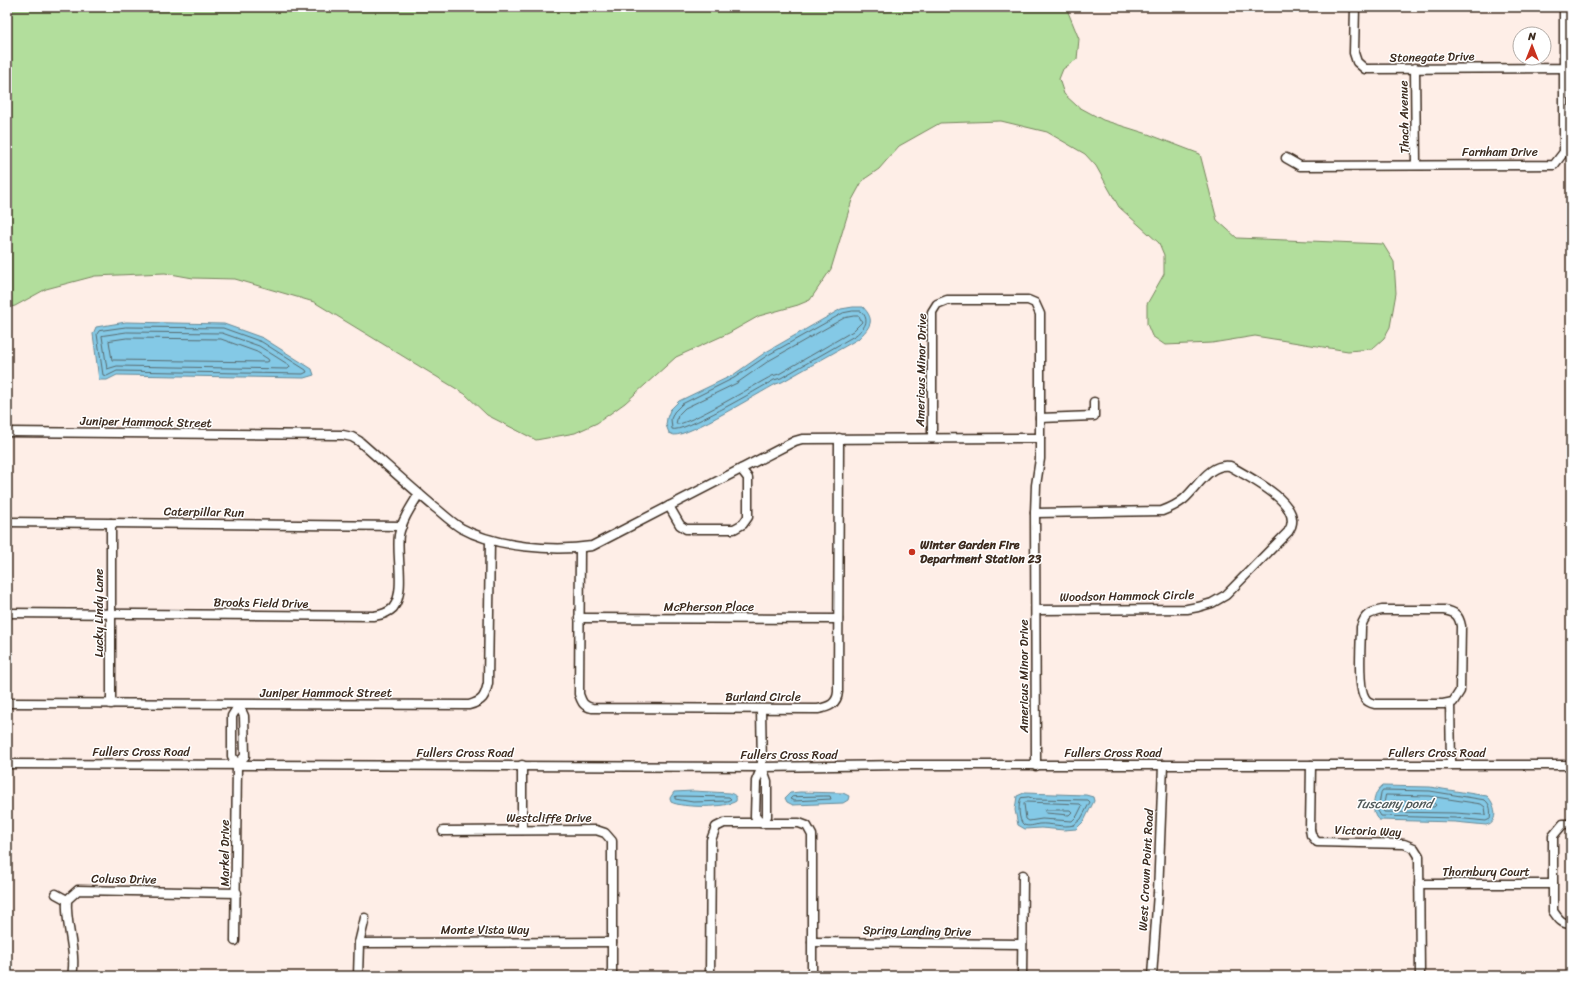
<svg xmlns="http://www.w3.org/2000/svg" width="1578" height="983" viewBox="0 0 1578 983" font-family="Sriracha,sans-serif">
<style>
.green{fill:#b2de9c;stroke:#76845d}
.water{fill:#84c9e6;stroke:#678996}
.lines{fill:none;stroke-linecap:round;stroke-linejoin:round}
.shore{stroke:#586a6e;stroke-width:1}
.minor-casing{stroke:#3b2a1e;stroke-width:11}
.minor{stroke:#fff;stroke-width:8}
.poi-dot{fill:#c8321e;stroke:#fff;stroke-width:1.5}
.labels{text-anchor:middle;stroke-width:3;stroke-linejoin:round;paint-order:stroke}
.street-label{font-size:12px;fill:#3b2a1e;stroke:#fff}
.poi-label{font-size:12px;font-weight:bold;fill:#3b2a1e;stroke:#fff;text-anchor:start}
.water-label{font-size:13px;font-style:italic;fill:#515a5a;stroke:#fff}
</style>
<rect width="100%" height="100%" fill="#feeee7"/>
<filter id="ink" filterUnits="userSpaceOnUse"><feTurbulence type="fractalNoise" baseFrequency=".025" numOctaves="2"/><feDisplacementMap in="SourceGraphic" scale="8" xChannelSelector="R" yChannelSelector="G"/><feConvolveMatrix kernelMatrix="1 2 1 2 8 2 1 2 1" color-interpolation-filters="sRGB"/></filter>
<g filter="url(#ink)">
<path class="green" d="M7 7H1066L1079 39 1077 59 1063 69 1059 79 1064 94 1077 106 1103 120 1148 134 1200 154 1217 220 1237 238 1383 244 1394 262 1396 293 1390 327 1384 338 1372 349 1348 351 1255 336 1212 343 1165 345 1152 336 1147 324V304L1164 274V255L1159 243 1119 207 1096 166 1085 154 1047 132 1001 121 940 123 899 146 879 169 863 180 852 200 831 269 810 300 798 305 759 316 729 333 676 357 625 403 597 423 575 433 536 440 487 415 465 394 314 302 235 279 193 278 165 273 95 276 46 289 15 306 7 308Z"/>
<g class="water">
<path d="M853 307H863C876 321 870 327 858 339L782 382 776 384C759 393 689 436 674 435 674 435 669 433 669 433L666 425 667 418 670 410 679 401 733 375 766 352 841 309Z"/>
<path d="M126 322 224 324 263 338 312 369 314 375 304 378 117 375 107 380H99L93 334 96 327Z"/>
<path d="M1382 786 1430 787 1487 796C1495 803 1500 822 1486 825L1455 822 1379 820C1370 814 1373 792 1382 786Z"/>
<path d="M693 791 730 793C735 795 737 796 736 801 727 808 682 808 671 802L670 798 674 792Z"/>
<path d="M800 792 843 793 849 796 848 800 843 803 793 805 787 802 785 798 790 793Z"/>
<path d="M1024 793 1086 795 1093 797 1094 801 1084 821 1076 829 1064 830 1041 828 1025 829 1018 825 1015 810 1017 796Z"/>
</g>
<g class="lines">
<g class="shore">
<path d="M853 311H861C871 321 864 328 856 335L781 378 774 380C760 388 682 434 672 429L671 419 674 412 682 404 734 378 768 355 843 313Z"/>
<path d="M854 316H859L862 322 853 331 779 374 772 376C758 383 685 427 676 424L678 415 685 408 737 383 770 360 844 318Z"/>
<path d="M126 327 223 328 262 342 306 370 307 372 303 374 117 371 107 376 103 375 97 334 99 331Z"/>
<path d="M127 332 222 333 259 346 289 365 290 367 288 369 117 366 107 369 102 336Z"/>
<path d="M127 338 221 339 257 352 268 359 269 361 267 362 112 360 109 341Z"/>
<path d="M1383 790 1430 791 1485 800C1491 805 1491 811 1490 819L1486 821 1455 818 1381 816 1378 811 1381 793Z"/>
<path d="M1386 795 1429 796 1481 804 1485 807 1486 814 1484 815 1455 813 1384 812 1383 810Z"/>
<path d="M678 796 729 797 731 799 727 801 693 802 675 799V797Z"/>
<path d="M824 796H830L831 799 794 801 790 799 792 797Z"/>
<path d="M1029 797 1035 799 1088 800 1090 802 1081 819 1074 825C1063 828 1051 823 1039 824 1034 825 1029 827 1024 825 1018 821 1018 803 1021 798Z"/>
<path d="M1392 801 1429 802 1434 803 1436 805 1434 807 1391 806 1390 804Z"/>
<path d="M1026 802 1080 804 1082 806 1077 816 1072 821 1042 819 1029 821 1026 819 1024 804Z"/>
<path d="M1045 810H1070L1072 812 1069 815 1046 813Z"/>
</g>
<g class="minor-casing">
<g id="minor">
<path d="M1355 7 1354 53 1357 62 1365 69 1565 68 1571 64"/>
<path d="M1415 68 1416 164"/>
<path d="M1286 158 1300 166 1554 165 1564 152V7"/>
<path d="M1040 418 1094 416V402"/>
<path d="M7 432 343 435 352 437 359 441C383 462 407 484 432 505 441 512 451 522 461 528 495 547 553 552 592 546L795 441 802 439 1040 438"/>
<path d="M932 438V312L937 304 947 300H1028L1035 303 1040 314V459L1036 485 1035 513 1036 766"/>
<path d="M669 506 680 525 686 529H734L743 524 748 517V478L741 469"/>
<path d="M1035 513 1162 511C1170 508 1177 505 1184 499 1198 487 1209 463 1230 466 1248 477 1308 505 1288 532L1226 595 1212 603 1198 607 1187 609 1036 610"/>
<path d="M7 522 402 526"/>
<path d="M580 548 579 694C582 702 583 706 592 708L818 709C829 707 837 704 838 692L839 438"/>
<path d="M1382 610H1444C1455 612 1459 615 1461 626L1460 691 1453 702 1443 704H1375C1370 703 1367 702 1365 698 1357 687 1361 642 1361 627 1365 614 1369 613 1382 610Z"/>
<path d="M7 613 374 616C381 615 388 613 393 608 406 592 396 555 399 535 402 520 411 507 419 494"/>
<path d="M579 618 838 619"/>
<path d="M7 703 469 705C483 701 485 697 488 683L490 540"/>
<path d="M1450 703 1451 765"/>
<path d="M111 704V523"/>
<path d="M761 709 762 767 767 781V816L761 823"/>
<path d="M7 764 762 767 905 765H1571"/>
<path d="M522 765V830"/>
<path d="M1311 765 1310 829 1311 835 1317 842 1404 844 1414 848 1419 856 1420 976"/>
<path d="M761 823 755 816 756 781 762 767"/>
<path d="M1571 824H1563L1553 836V911C1558 918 1561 924 1571 924"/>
<path d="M443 831 596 830 605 833 612 841V976"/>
<path d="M1419 884H1553"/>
<path d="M56 894 67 900"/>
<path d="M235 941 237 765 232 756V716L239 705 244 716 245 756 237 765"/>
<path d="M812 942 1022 944"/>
<path d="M359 943 612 942"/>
<path d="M72 976C77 951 65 925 67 900L78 890 237 893"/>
<path d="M358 976 359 943 365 918"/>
<path d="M710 976 711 840 716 827 724 823H799L807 826 812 835V976"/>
<path d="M1022 976 1023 875"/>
<path d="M1152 976 1158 893 1163 765"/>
</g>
</g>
<use href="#minor" class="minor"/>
</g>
</g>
<circle class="poi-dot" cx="912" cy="552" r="4"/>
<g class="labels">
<g class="street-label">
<text transform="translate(1432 57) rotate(-1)" y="4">Stonegate Drive</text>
<text transform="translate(1404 117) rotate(-91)" y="4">Thach Avenue</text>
<text x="1500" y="156">Farnham Drive</text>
<text transform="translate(921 370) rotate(-89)" y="4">Americus Minor Drive</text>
<text transform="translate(146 422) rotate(1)" y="4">Juniper Hammock Street</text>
<text transform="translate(204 512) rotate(1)" y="4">Caterpillar Run</text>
<text transform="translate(1127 596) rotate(-1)" y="4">Woodson Hammock Circle</text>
<text transform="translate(261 603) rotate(1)" y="4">Brooks Field Drive</text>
<text x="709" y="611">McPherson Place</text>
<text transform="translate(99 613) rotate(-90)" y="4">Lucky Lindy Lane</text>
<text transform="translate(1024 676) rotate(-90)" y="4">Americus Minor Drive</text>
<text x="326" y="697">Juniper Hammock Street</text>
<text x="763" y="701">Burland Circle</text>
<text x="141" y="756">Fullers Cross Road</text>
<text x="465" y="757">Fullers Cross Road</text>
<text x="1113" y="757">Fullers Cross Road</text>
<text x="1437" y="757">Fullers Cross Road</text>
<text x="789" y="759">Fullers Cross Road</text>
<text x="549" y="822">Westcliffe Drive</text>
<text transform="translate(1368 831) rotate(2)" y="4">Victoria Way</text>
<text transform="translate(225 853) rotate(-90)" y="4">Markel Drive</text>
<text transform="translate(1146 870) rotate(-87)" y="4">West Crown Point Road</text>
<text x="1486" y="876">Thornbury Court</text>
<text transform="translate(124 879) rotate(1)" y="4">Coluso Drive</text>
<text x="485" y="934">Monte Vista Way</text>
<text transform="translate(917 931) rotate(1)" y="4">Spring Landing Drive</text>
</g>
<g class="poi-label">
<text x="920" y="549">Winter Garden Fire<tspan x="920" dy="14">Department Station 23</tspan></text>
</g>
<g class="water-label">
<text x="1394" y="808">Tuscany pond</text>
</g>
</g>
<rect width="1578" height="983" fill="none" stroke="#fff" stroke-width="24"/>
<rect x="12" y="12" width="1554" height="959" fill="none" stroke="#3b2a1e" stroke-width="1.5" filter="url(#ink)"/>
<g transform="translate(1532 46)"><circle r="19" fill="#ffffff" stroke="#b1aaa5"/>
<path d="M0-3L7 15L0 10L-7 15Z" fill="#c8321e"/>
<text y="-6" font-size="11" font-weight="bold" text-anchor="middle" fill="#3b2a1e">N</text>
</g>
</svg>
